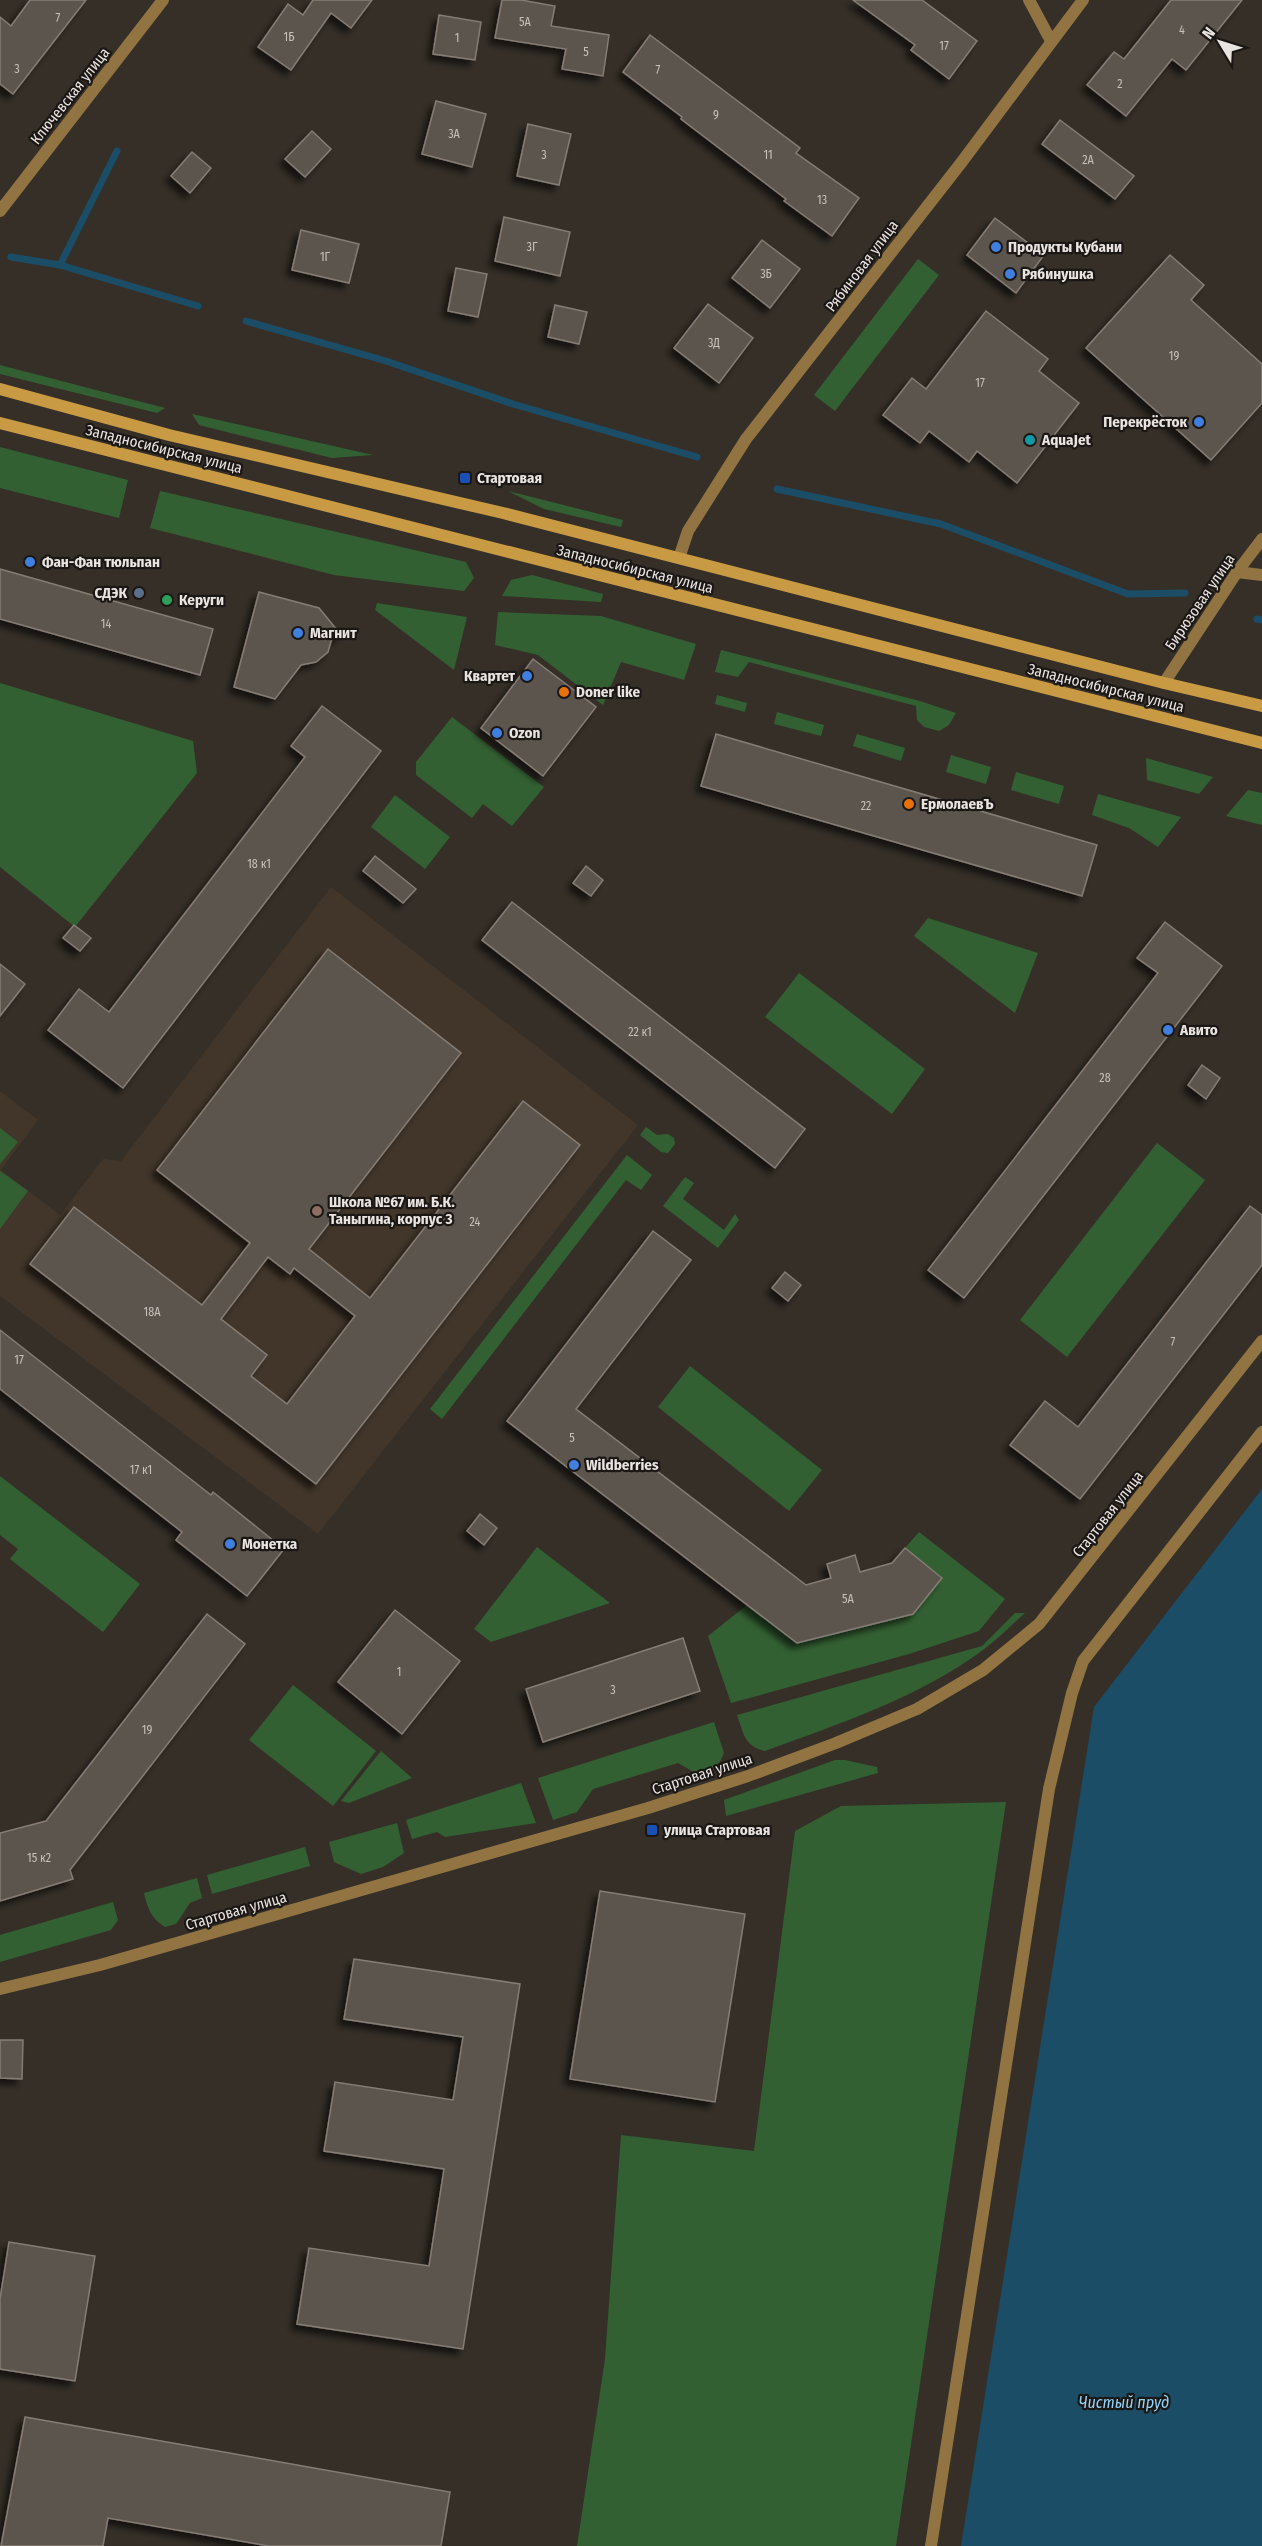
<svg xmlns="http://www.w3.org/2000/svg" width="1262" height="2546" viewBox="0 0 1262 2546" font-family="'Fira Sans Condensed',sans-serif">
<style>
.built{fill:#42362a}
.green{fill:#336032}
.water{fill:#1c4d66}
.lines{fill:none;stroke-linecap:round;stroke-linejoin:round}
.stream{stroke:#1c4d66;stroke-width:7}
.building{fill:#5c554d;stroke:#857d75;stroke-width:1.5;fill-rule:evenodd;filter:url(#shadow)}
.street{stroke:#917442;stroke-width:12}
.secondary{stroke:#c89a44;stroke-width:12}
.shop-dot{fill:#3f7fe0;stroke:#1a1714;stroke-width:2}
.culture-dot{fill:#0f9aa8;stroke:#1a1714;stroke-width:2}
.transit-dot{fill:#1a4fb4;stroke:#1a1714;stroke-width:2}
.service-dot{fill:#5c6f8a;stroke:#1a1714;stroke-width:2}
.leisure-dot{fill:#2e9e5b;stroke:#1a1714;stroke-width:2}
.food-dot{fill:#e8710a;stroke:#1a1714;stroke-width:2}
.education-dot{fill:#8d6e63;stroke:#1a1714;stroke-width:2}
.labels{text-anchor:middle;stroke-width:4.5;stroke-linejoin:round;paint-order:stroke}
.number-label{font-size:12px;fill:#c6c0bb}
.street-label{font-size:15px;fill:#e9e4e0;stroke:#1a1714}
.poi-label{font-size:15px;font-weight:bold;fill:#e9e4e0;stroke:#1a1714;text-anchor:start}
.water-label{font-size:16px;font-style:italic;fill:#93d3f9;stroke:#1a1714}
</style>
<defs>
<filter id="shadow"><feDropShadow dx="-5.5" dy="5.5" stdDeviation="3" flood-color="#0009"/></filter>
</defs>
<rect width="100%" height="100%" fill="#352f28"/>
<path class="built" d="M331 887 638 1125 318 1534 0 1296V1091L38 1120 1 1170 60 1215 103 1159 121 1161Z"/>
<g class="green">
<path d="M918 259 939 275 835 411 814 395Z"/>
<path d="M0 365 165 408 157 413 0 374Z"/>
<path d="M192 414 373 455 332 458 199 425Z"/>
<path d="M0 447 128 480 119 518 0 488Z"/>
<path d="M160 491 466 562 474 578 464 591 334 575 150 528Z"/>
<path d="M508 491 623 520 621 527 544 509Z"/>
<path d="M532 575 603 594 601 602 502 596 511 580Z"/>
<path d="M377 603 467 617 454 670 375 610Z"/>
<path d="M498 612 601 616 696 644 684 680 621 662 603 705 538 655 495 645Z"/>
<path d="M721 650 920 701 956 713 949 725 939 731 924 727 917 720 916 706 749 662 738 677 715 672Z"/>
<path d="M0 683 193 741 197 773 75 927 0 867Z"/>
<path d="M717 695 747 703 745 712 715 704Z"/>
<path d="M777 712 824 725 821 736 774 724Z"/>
<path d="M452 717 544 787 512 826 483 804 472 818 416 775V762Z"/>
<path d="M857 734 905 748 901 761 853 746Z"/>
<path d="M951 755 991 767 986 784 946 772Z"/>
<path d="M1146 758 1213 777 1199 794 1147 780Z"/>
<path d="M1016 772 1064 786 1059 804 1011 790Z"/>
<path d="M1248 790 1262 793V825L1226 816Z"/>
<path d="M1098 794 1181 817 1158 847 1129 828 1092 815Z"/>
<path d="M395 795 450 837 425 869 371 827Z"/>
<path d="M928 918 1038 953 1015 1013 914 936Z"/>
<path d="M799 973 925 1069 892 1114 765 1017Z"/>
<path d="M646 1127 657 1135 668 1134 674 1138 675 1144 668 1153 661 1152 640 1135Z"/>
<path d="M0 1128 18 1142 0 1164Z"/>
<path d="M1157 1143 1205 1180 1067 1357 1020 1320Z"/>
<path d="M627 1155 652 1175 641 1190 626 1180 442 1419 430 1409Z"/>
<path d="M0 1171 28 1191 0 1229Z"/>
<path d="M685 1177 694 1183 683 1199 724 1230 735 1214 739 1220 718 1248 663 1206Z"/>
<path d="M690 1366 822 1470 789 1511 658 1407Z"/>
<path d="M0 1476 140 1584 103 1632 10 1559 18 1549 0 1535Z"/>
<path d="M919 1532 1005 1599 979 1631 909 1654 731 1703 708 1636 747 1605 797 1643 913 1614 942 1578 905 1548Z"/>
<path d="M537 1547 610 1603 491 1642 474 1629Z"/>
<path d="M1015 1613H1025C1011 1625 998 1639 983 1650 918 1698 841 1723 765 1751 744 1746 744 1734 737 1715L982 1646Z"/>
<path d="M293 1685 376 1751 333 1806 249 1740Z"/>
<path d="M714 1722 724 1753 717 1768 699 1775 678 1763 593 1789 577 1812 553 1820 538 1778Z"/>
<path d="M381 1751 412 1778 349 1803 341 1801Z"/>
<path d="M835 1760H845L877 1767 878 1773 726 1816 724 1800Z"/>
<path d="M521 1783 536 1823 445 1837 437 1832 412 1839 406 1820Z"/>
<path d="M1006 1802 896 2546H577L605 2359 621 2135 754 2151 795 1831 841 1806Z"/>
<path d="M397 1823 404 1853 383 1867 361 1874 334 1862 329 1842Z"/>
<path d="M305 1847 310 1866 212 1894 207 1875Z"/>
<path d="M197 1878 202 1898 190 1903 176 1924 165 1927C151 1918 148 1909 144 1893Z"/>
<path d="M113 1902 118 1920 111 1930 0 1962V1935Z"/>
</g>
<path class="water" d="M1262 1489V2546H961L1094 1707Z"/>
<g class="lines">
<g class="stream">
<path d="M11 257 60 265 198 306"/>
<path d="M60 265 117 151"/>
<path d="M246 321 386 361 513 404 697 457"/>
<path d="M777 489 941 524 1128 594 1185 593"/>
<path d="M1257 619 1262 620"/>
</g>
</g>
<g class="building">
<path d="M30 0H86L13 94 0 84V17L11 26Z"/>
<path d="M313 0H372L351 28 331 13 291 70 258 47 288 4 303 15Z"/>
<path d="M502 0H521L555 6 551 26 609 35 603 76 562 69 566 49 495 38Z"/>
<path d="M853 0H922L977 41 949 79 911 50 915 45Z"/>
<path d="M1171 0H1242L1186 70 1172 59 1126 116 1087 85 1114 52 1124 59Z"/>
<path d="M439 15 481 22 475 60 433 54Z"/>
<path d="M650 35 800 148 796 153 859 198 832 236 784 201 786 199 681 119 682 117 623 72Z"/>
<path d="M436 101 486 114 472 167 422 154Z"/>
<path d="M1060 120 1134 176 1115 199 1042 144Z"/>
<path d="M528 124 571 134 559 185 517 176Z"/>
<path d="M312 131 331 149 305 177 285 159Z"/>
<path d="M192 152 211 168 190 193 171 176Z"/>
<path d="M504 217 570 232 560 276 495 261Z"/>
<path d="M995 218 1044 255 1016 293 967 255Z"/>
<path d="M301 230 359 244 349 283 292 270Z"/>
<path d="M762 240 800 269 770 308 732 278Z"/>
<path d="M1170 255 1204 285 1191 300 1262 364V403L1211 460 1086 348Z"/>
<path d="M456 268 487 274 478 317 448 311Z"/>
<path d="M708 304 753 338 719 383 674 348Z"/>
<path d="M555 305 587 312 579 344 548 337Z"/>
<path d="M986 311 1048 359 1039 371 1079 403 1017 483 977 451 969 462 929 431 920 443 883 415 912 378 926 389Z"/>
<path d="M0 569 213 629 200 675 0 619Z"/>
<path d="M259 592 319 608 342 636 332 638 328 652 316 662 301 665 275 699 234 687Z"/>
<path d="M533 659 596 707 543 776 481 728Z"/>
<path d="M322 706 381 751 123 1088 48 1030 79 989 109 1012 305 757 291 746Z"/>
<path d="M716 734 1097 845 1082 896 701 786Z"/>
<path d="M375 856 416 889 403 903 363 871Z"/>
<path d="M586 866 603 880 591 896 573 883Z"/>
<path d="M512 902 805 1129 775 1168 482 940Z"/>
<path d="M1165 922 1222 966 964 1298 928 1270 1158 973 1137 958Z"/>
<path d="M74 925 91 938 80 951 63 938Z"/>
<path d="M328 949 461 1053 309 1249 370 1298 523 1101 580 1145 316 1484 30 1264 74 1207 202 1305 250 1243 157 1170ZM268 1257 290 1274 294 1268 355 1316 287 1404 251 1376 267 1355 221 1319Z"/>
<path d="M0 964 25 984 0 1016Z"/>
<path d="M1202 1065 1220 1078 1206 1099 1188 1085Z"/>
<path d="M1250 1206 1262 1215V1265L1080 1499 1010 1445 1045 1401 1078 1427Z"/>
<path d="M653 1231 691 1260 576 1409 806 1585 831 1578 827 1564 855 1555 860 1572 892 1563 905 1548 942 1578 913 1614 797 1643 507 1421Z"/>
<path d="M785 1272 801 1285 788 1301 772 1288Z"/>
<path d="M0 1330 211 1495 213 1492 284 1549 247 1596 176 1540 182 1532 0 1389Z"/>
<path d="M480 1514 497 1528 484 1545 467 1531Z"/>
<path d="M395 1610 460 1661 402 1734 338 1682Z"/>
<path d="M207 1614 245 1644 70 1870 73 1879 0 1901V1833L46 1821Z"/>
<path d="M683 1638 700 1691 543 1742 526 1689Z"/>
<path d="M600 1891 745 1914 715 2102 570 2079Z"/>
<path d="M354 1959 520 1984 463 2349 297 2324 309 2248 429 2266 444 2169 324 2151 335 2082 453 2100 463 2037 344 2019Z"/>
<path d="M0 2040H23L22 2079 0 2078Z"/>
<path d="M9 2242 95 2256 75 2381 0 2369V2299Z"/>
<path d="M25 2417 450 2492 441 2546H269L108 2518 103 2546H1Z"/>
</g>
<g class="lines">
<g class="street">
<path d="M1029 0 1051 41"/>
<path d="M0 211 163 0"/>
<path d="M679 558 688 531 746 439 961 163 1083 0"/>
<path d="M1237 572 1262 575"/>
<path d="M1164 683 1237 572 1262 539"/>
<path d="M0 1989 100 1965 648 1808 748 1776 836 1743 917 1709 983 1670 1039 1624 1262 1341"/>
<path d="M931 2546 1049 1789 1072 1693 1083 1661 1262 1432"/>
</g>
<g class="secondary">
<path d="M0 389 169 435 503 513 1164 683 1262 706"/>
<path d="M0 423 1262 743"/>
</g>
</g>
<g class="shop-dot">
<circle cx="996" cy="247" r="6"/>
<circle cx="1010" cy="274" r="6"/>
<circle cx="1199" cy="422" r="6"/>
<circle cx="30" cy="562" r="6"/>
<circle cx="298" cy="633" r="6"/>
<circle cx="527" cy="676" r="6"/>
<circle cx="497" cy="733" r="6"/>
<circle cx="1168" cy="1030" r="6"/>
<circle cx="574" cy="1465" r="6"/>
<circle cx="230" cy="1544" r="6"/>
</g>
<circle class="culture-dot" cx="1030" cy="440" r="6"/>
<g class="transit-dot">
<rect x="459" y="472" width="12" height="12" rx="3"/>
<rect x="646" y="1824" width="12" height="12" rx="3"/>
</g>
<circle class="service-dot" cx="139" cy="593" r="6"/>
<circle class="leisure-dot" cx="167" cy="600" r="6"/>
<g class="food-dot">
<circle cx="564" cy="692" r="6"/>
<circle cx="909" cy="804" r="6"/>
</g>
<circle class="education-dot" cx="317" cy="1211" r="6"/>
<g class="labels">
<g class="number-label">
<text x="58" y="22">7</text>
<text x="525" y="26">5А</text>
<text x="1182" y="34">4</text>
<text x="289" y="41">1Б</text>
<text x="457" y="42">1</text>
<text x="944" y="50">17</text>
<text x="586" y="56">5</text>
<text x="17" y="73">3</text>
<text x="658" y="74">7</text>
<text x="1120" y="88">2</text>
<text x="716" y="119">9</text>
<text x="454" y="138">3А</text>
<text x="544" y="159">3</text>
<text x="768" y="159">11</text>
<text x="1088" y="164">2А</text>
<text x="822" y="204">13</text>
<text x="532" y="251">3Г</text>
<text x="325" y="261">1Г</text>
<text x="766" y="278">3Б</text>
<text x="714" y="347">3Д</text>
<text x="1174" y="360">19</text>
<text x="980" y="387">17</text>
<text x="106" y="628">14</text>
<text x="866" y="810">22</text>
<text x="259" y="868">18 к1</text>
<text x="640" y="1036">22 к1</text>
<text x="1105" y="1082">28</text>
<text x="475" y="1226">24</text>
<text x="152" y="1316">18А</text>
<text x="1173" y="1346">7</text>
<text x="19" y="1364">17</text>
<text x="572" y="1442">5</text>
<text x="141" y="1474">17 к1</text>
<text x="848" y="1603">5А</text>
<text x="399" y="1676">1</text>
<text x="613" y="1694">3</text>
<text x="147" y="1734">19</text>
<text x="39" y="1862">15 к2</text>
</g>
<g class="street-label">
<text transform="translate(70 96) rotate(-52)" y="5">Ключевская улица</text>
<text transform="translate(862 266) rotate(-53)" y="5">Рябиновая улица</text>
<text transform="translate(164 449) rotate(14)" y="5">Западносибирская улица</text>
<text transform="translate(635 569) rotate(14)" y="5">Западносибирская улица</text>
<text transform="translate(1200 602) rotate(-56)" y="5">Бирюзовая улица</text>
<text transform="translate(1106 688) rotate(14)" y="5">Западносибирская улица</text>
<text transform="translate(1108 1514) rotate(-52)" y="5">Стартовая улица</text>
<text transform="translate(702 1774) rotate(-18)" y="5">Стартовая улица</text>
<text transform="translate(236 1911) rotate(-16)" y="5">Стартовая улица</text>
</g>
<g class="poi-label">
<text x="1008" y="252">Продукты Кубани</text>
<text x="1022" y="279">Рябинушка</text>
<text x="1187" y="427" text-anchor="end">Перекрёсток</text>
<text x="1042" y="445">AquaJet</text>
<text x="477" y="483">Стартовая</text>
<text x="42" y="567">Фан-Фан тюльпан</text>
<text x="127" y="598" text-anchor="end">СДЭК</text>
<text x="179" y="605">Керуги</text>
<text x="310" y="638">Магнит</text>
<text x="515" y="681" text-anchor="end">Квартет</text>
<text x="576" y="697">Doner like</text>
<text x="509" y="738">Ozon</text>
<text x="921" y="809">ЕрмолаевЪ</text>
<text x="1180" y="1035">Авито</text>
<text x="329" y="1207">Школа №67 им. Б.К.<tspan x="329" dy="17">Таныгина, корпус 3</tspan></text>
<text x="586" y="1470">Wildberries</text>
<text x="242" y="1549">Монетка</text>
<text x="664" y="1835">улица Стартовая</text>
</g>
<g class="water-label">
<text x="1124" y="2408">Чистый пруд</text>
</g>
</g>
<g transform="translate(1220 42) rotate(308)" stroke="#1a1714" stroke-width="4.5" paint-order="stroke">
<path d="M0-4.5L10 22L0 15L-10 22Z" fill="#e9e4e0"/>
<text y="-9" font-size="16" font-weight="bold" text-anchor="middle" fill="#e9e4e0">N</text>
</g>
</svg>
